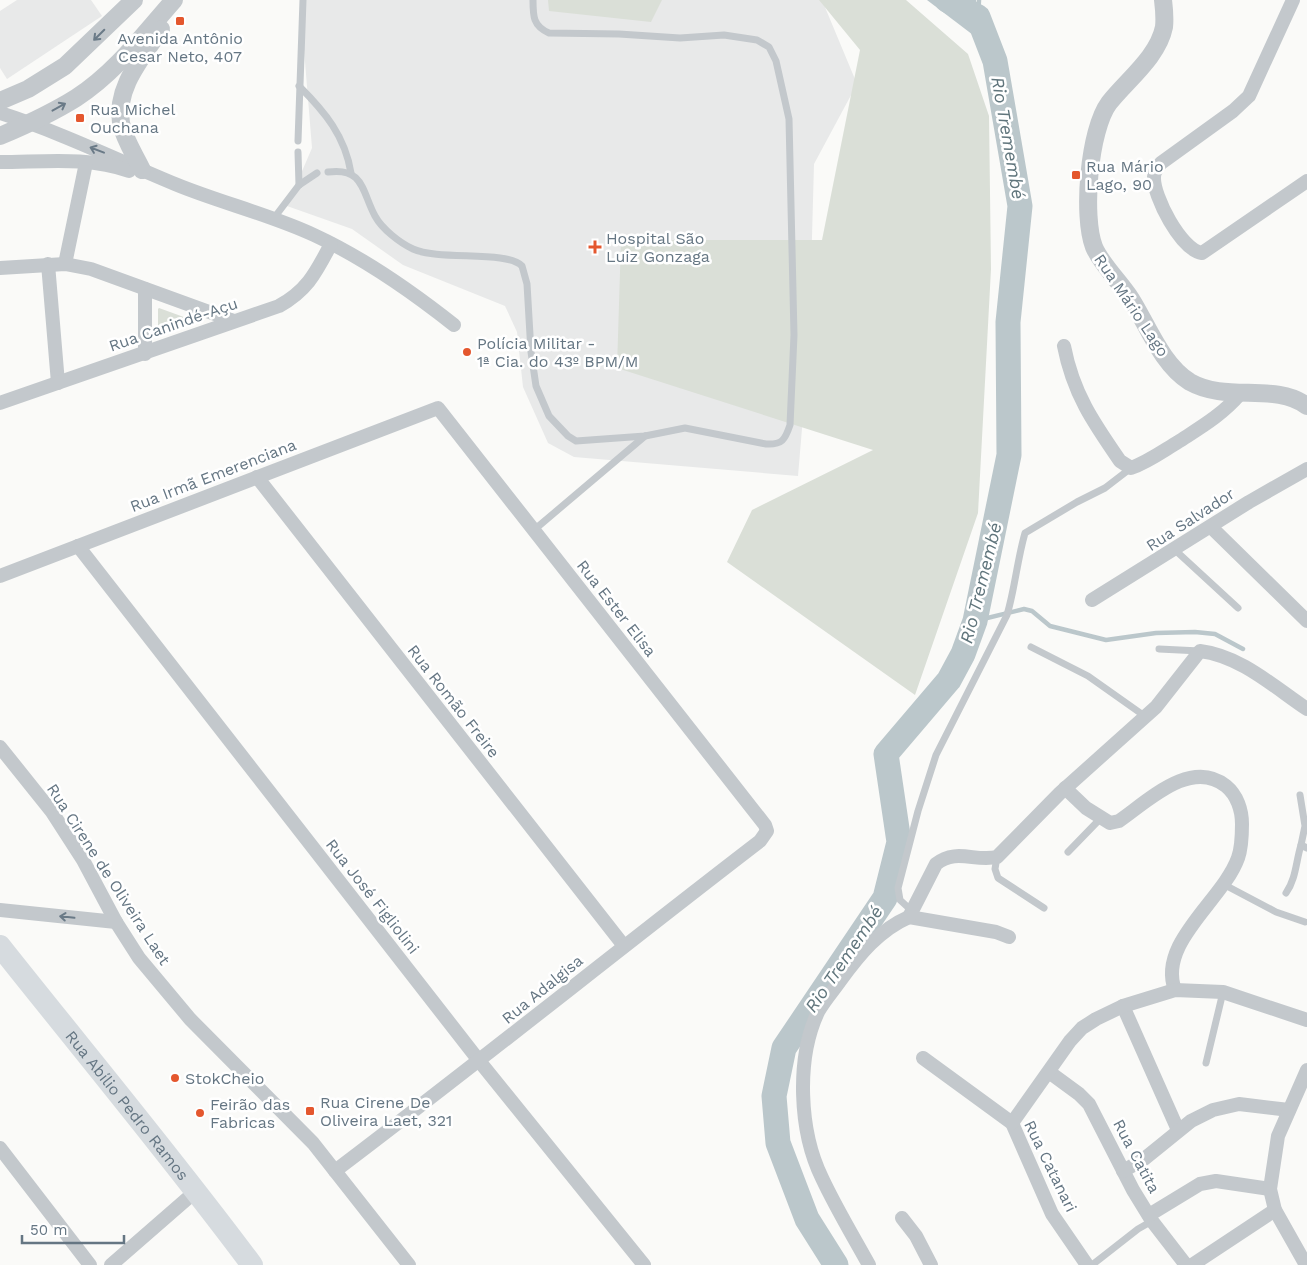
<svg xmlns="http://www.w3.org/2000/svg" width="1307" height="1265" viewBox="0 0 1307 1265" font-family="'Work Sans',sans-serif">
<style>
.built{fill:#e8e9e9}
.green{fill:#dadfd7}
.water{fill:#bbc7cb}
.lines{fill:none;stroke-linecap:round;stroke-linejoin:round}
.stream{stroke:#bbc7cb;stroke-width:4.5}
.river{stroke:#bbc7cb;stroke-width:25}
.service{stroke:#c3c8cc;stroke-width:7}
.minor{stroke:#c3c8cc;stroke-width:14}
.tertiary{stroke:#c3c8cc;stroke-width:18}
.primary{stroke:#d6dbdf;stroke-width:22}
.oneway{stroke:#6a7a87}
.poi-dot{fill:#e4572e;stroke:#fff;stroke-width:2}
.labels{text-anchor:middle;stroke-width:5;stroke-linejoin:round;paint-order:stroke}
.poi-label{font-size:16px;fill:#657683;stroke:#fff;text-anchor:start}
.street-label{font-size:16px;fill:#657683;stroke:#fff}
.water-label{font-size:18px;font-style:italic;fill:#60757c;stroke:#fff}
</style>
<rect width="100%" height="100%" fill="#fafaf8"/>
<g class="built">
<path d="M17 0H91L102 16 7 79 0 68V11Z"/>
<path d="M300 0H822L857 84 814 164 809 346 798 476 574 457 548 443 523 387 517 332 505 306 403 265 352 229 287 206 312 148Z"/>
</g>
<g class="green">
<path d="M548 0H662L651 22 549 11Z"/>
<path d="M819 0H906L968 54 989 116 991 269 978 513 915 695 727 562 752 510 873 450 617 368 621 240H822L860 50Z"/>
<path d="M158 309 159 308 192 320 158 332Z"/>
</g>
<path class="water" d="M927 0H976L981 41Z"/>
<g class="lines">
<g class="stream">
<path d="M978 17 979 0"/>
<path d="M975 621 1024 609 1032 611 1050 626 1106 640 1156 633 1195 632 1215 634 1243 649"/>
</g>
<path class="river" d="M836 1265 807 1219 778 1143 774 1096 784 1048 885 898 899 842 886 754 949 680 963 654 975 621 1009 455 1008 322 1020 206 995 61 978 17 947 0"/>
<g class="service">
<path d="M299 86C325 112 345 136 351 173"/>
<path d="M298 141 303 0"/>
<path d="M298 152 299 185"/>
<path d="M328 172C364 167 362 192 375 216 382 229 400 243 413 249 439 261 507 250 522 266L527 284 531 352 536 386 549 416 568 436 576 441 645 436 685 428 766 444C782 445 785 440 790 425L794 335 789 119 776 61 769 47 757 40 724 35 680 38 619 34 549 33C533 26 533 16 533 0"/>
<path d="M274 218 299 185 317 173"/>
<path d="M534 530 645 436"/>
<path d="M1175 550 1238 608"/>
<path d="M1031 647 1088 676 1146 717"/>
<path d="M1159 649 1200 651"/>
<path d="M1300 795 1305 826 1301 845 1307 848"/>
<path d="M1068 852 1100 819"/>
<path d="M997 857 995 869 998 878 1044 908"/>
<path d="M1223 884 1276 912 1305 922"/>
<path d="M1286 893C1296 879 1296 861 1301 845"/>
<path d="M912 911 900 900 898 888 918 811 936 755 1007 615C1015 588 1017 561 1025 533L1077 502 1105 488 1131 468"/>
<path d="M1206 1063 1223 992"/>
<path d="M1092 1265 1138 1229 1152 1221"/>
</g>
<g class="minor">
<path d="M1293 0 1249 96 1233 111 1161 163C1158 167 1154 171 1154 177 1153 196 1181 250 1202 253L1307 181"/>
<path d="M0 113C60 132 117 160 175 184 221 203 269 214 314 235 364 258 411 291 454 325"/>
<path d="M0 162C42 162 89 156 129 171"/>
<path d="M48 264 58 383"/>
<path d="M65 264 86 163"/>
<path d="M0 268 65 264 91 269 234 321"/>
<path d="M145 289V354"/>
<path d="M1064 346C1073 393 1093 422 1120 461L1131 468C1148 462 1163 451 1178 442 1201 427 1222 415 1240 394"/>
<path d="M0 403 279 306C308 290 316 272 331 244"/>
<path d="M257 477 624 946"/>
<path d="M1211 527 1307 621"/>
<path d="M78 546 480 1062 644 1265"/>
<path d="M0 576 438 408 765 825 767 831 760 841C618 950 478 1063 335 1171"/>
<path d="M1092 600 1249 502 1307 469"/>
<path d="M0 747 52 812 83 860 116 922 139 958 190 1019 313 1143 409 1265"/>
<path d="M1065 788 1086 808 1110 823 1119 821C1148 801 1191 758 1226 786 1237 795 1242 810 1242 824 1242 835 1242 847 1238 858 1223 900 1157 943 1175 990"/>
<path d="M0 910 116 922"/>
<path d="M909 917 936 864C956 848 975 862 997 857L1060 793 1156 707 1200 651C1241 656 1274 687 1307 709"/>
<path d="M909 917 996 932 1009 937"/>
<path d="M1123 1006 1178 1130"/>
<path d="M923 1058 1012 1123 1052 1214 1087 1265"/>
<path d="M1049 1072 1079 1094 1089 1104 1133 1190 1152 1221 1186 1265"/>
<path d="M1012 1123 1070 1041 1082 1028 1096 1019 1123 1006 1175 990 1223 992 1307 1020"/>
<path d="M0 1148 90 1265"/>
<path d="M1123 1171 1144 1159 1191 1121 1213 1110 1239 1104 1289 1110"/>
<path d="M1149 1215 1200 1184 1216 1181 1270 1189"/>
<path d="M902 1218 916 1236 931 1265"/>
<path d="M111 1265 196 1191"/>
<path d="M869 1265C853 1236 836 1208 822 1178 799 1131 796 1059 818 1012 824 1001 833 991 840 981 859 955 879 930 909 917"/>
<path d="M1192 1265 1275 1210"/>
<path d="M1306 1265 1275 1210 1270 1189 1278 1136 1307 1070"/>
</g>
<g class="tertiary">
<path d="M1163 0C1164 8 1165 18 1164 27 1158 57 1127 80 1109 103 1089 130 1082 216 1094 247 1101 264 1121 283 1131 299 1148 326 1162 365 1190 382 1227 403 1275 382 1307 406"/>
<path d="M0 101 28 89 65 66 134 0"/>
<path d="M0 136C26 125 52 113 76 98 115 73 144 34 174 0"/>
<path d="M142 170C135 155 124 139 121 123 115 87 143 57 161 29"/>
</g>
<path class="primary" id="s1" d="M0 946C84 1052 171 1156 252 1265"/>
</g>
<defs><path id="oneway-shaft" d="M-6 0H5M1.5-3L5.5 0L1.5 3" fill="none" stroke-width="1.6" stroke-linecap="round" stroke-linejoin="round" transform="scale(1.25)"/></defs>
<g class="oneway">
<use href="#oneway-shaft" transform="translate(99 35) rotate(135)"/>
<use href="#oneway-shaft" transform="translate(59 107) rotate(-29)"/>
<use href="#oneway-shaft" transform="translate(97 150) rotate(-159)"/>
<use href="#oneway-shaft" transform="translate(67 917) rotate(-174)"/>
</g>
<g class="poi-dot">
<rect x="175" y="16" width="10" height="10" rx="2.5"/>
<rect x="75" y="113" width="10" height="10" rx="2.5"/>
<rect x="1071" y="170" width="10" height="10" rx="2.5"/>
<path d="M592.5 239.5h5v5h5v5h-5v5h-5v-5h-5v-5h5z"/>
<circle cx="467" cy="352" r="5"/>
<circle cx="175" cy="1078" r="5"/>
<rect x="305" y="1106" width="10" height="10" rx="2.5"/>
<circle cx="200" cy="1113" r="5"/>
</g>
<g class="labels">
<g class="poi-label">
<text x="180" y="44" text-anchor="middle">Avenida Antônio<tspan x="180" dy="18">Cesar Neto, 407</tspan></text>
<text x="90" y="115">Rua Michel<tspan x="90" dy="18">Ouchana</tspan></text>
<text x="1086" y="172">Rua Mário<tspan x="1086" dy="18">Lago, 90</tspan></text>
<text x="606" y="244">Hospital São<tspan x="606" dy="18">Luiz Gonzaga</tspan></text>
<text x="477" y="349">Polícia Militar -<tspan x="477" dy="18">1ª Cia. do 43º BPM/M</tspan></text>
<text x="185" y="1084">StokCheio</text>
<text x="320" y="1108">Rua Cirene De<tspan x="320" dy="18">Oliveira Laet, 321</tspan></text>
<text x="210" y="1110">Feirão das<tspan x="210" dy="18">Fabricas</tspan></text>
</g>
<g class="street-label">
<text transform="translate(1132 305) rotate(56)" y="6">Rua Mário Lago</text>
<text transform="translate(173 324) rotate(-19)" y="6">Rua Canindé-Açu</text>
<text transform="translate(213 475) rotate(-21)" y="6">Rua Irmã Emerenciana</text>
<text transform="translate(1190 519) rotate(-33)" y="6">Rua Salvador</text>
<text transform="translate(617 608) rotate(52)" y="6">Rua Ester Elisa</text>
<text transform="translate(454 701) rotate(52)" y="6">Rua Romão Freire</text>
<text transform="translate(109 874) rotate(57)" y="6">Rua Cirene de Oliveira Laet</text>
<text transform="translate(373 896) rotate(52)" y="6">Rua José Figliolini</text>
<text transform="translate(542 989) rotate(-39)" y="6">Rua Adalgisa</text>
<text dy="6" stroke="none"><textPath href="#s1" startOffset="204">Rua Abílio Pedro Ramos</textPath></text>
<text transform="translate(1137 1156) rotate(62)" y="6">Rua Catita</text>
<text transform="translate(1051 1166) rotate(64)" y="6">Rua Catanari</text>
</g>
<g class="water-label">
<text transform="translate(1008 138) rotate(80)" y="6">Rio Tremembé</text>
<text transform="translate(981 583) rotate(-76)" y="6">Rio Tremembé</text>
<text transform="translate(844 959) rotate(-56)" y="6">Rio Tremembé</text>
</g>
</g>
<path d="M22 1235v8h102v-8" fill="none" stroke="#657683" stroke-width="2.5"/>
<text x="30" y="1235" font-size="15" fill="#657683" stroke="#ffffff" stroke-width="4" paint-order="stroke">50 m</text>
</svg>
